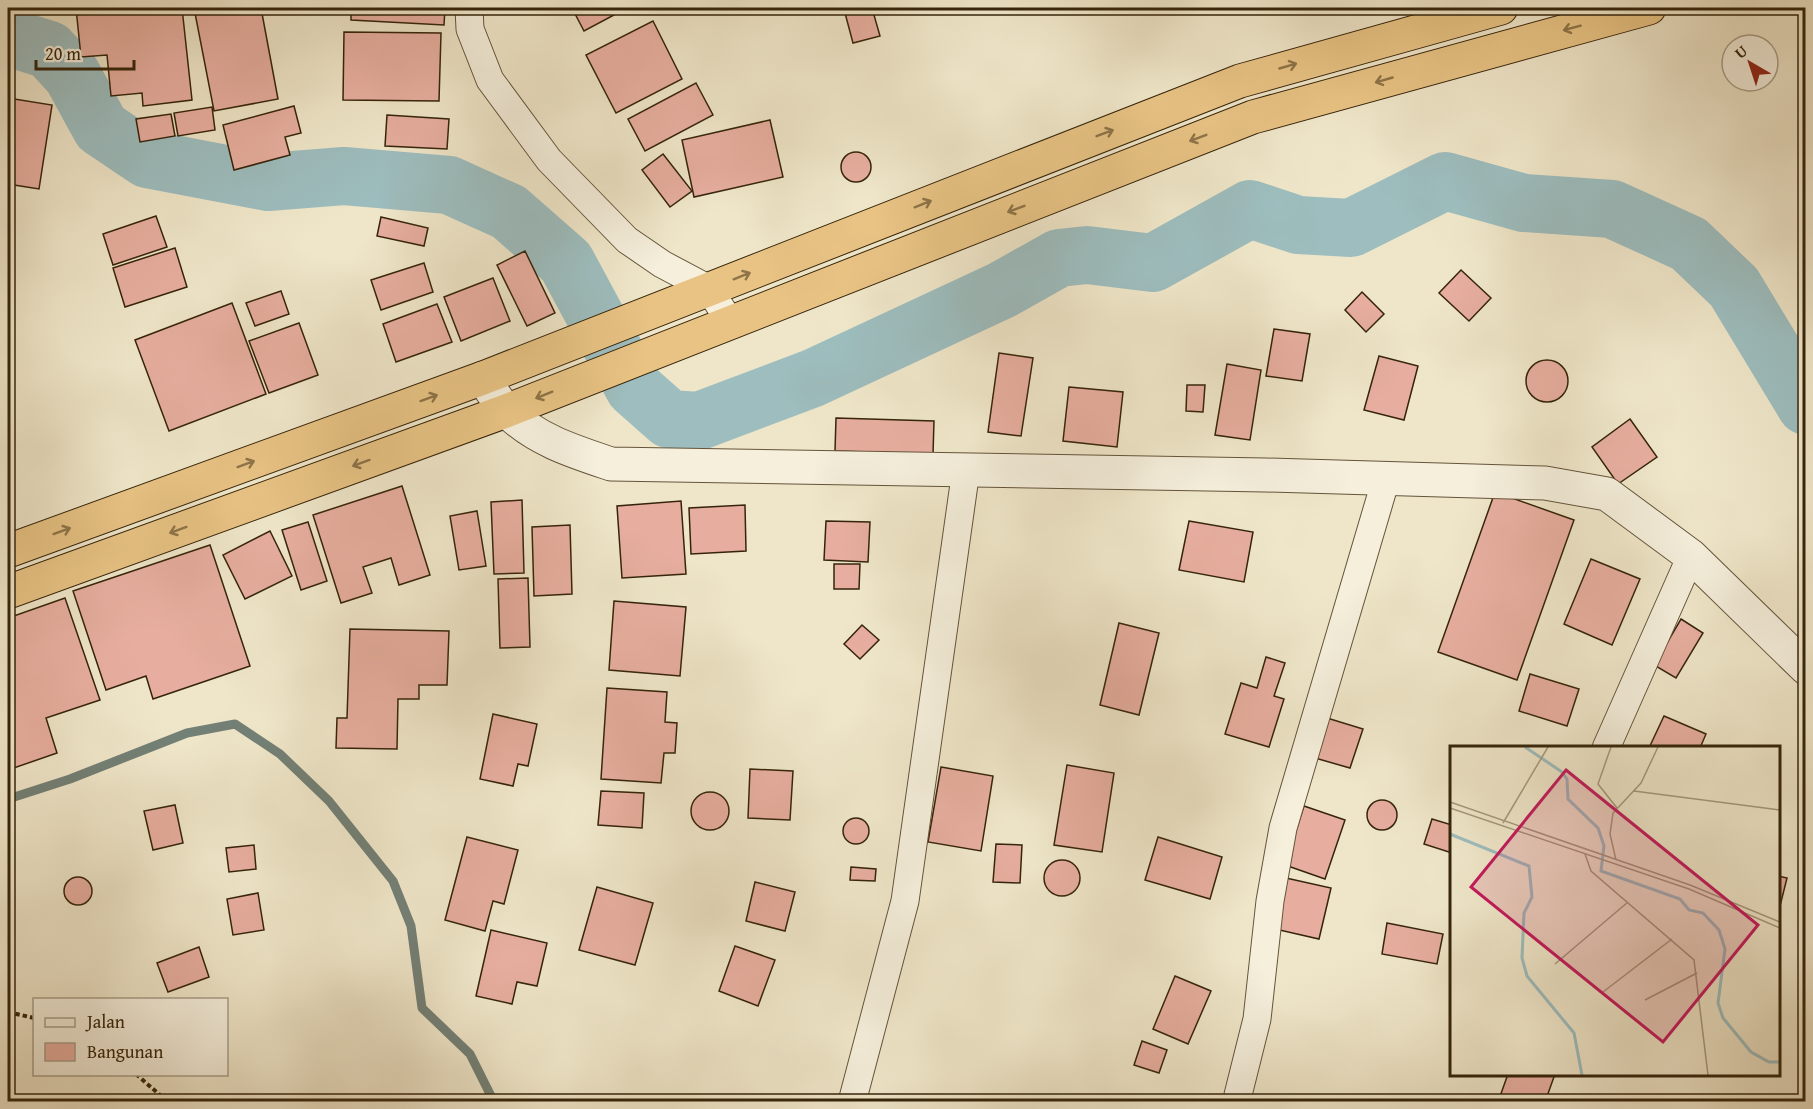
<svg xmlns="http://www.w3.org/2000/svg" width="1813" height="1109" viewBox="0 0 1813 1109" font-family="'Gentium Book Plus',serif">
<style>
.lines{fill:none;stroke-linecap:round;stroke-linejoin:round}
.stream{stroke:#738076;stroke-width:9}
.river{stroke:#9dbdbe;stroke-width:58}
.building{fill:#e7ae9f;stroke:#35240b;stroke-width:1.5}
.minor-casing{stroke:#64543a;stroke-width:29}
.tertiary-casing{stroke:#64543a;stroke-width:35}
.trunk-casing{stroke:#35240b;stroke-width:35}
.path{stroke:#35240b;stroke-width:4;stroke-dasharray:4.5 3;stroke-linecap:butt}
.minor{stroke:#f5efdc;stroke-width:27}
.tertiary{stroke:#f5efdc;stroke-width:33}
.trunk{stroke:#e8c384;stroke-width:33}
.oneway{stroke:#8e7448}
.inset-river{fill:none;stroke:#9dbdbe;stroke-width:3}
.inset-road{fill:none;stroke:#a5987d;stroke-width:1.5}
.view{fill:#c2185b;fill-opacity:0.15;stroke:#c2185b;stroke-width:3}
.inset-edge{fill:none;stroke:#35240b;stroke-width:3}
</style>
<rect width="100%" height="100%" fill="#efe6c9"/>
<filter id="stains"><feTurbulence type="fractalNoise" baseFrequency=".00333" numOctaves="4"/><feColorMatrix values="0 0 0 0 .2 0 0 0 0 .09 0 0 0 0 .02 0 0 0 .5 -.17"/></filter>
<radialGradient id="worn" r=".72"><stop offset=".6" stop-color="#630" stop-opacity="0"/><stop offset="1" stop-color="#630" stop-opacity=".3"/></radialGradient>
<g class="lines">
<path class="stream" d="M8 799 70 779 187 733 235 724 280 754 329 801 393 881 411 926 422 1008 470 1054 494 1102"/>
<path class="river" d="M8 37 49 50 72 75 101 128 147 159 268 182 344 176 449 185 509 212 566 262 634 388 669 419 699 421 813 378 1002 290 1059 258 1087 255 1153 263 1250 209 1298 225 1351 228 1445 181 1524 203 1612 209 1689 244 1734 287 1806 406"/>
</g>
<g class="building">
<path d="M76 8H182L192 100 143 106 142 93 111 96 107 55 81 57Z"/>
<path d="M194 8H239L240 12 261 8 278 99 214 111Z"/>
<path d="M351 8H445L444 25 351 20Z"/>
<path d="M572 8H627L584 31Z"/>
<path d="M866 8H872L880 36 853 43 845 13Z"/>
<path d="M653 21 682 79 616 113 586 55Z"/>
<path d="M344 32 441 33 439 101 343 100Z"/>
<path d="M696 83 713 115 645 151 628 119Z"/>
<path d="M8 98 52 105 39 189 8 184Z"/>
<path d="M294 106 301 133 285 137 290 155 234 170 223 125Z"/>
<path d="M212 107 215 130 178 136 174 113Z"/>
<path d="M171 114 175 136 140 142 136 119Z"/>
<path d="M387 115 449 119 447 149 385 146Z"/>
<path d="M770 120 783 177 694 197 682 140Z"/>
<circle cx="856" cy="167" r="15"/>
<path d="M663 154 692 191 670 207 642 170Z"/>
<path d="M156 216 167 247 113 265 103 234Z"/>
<path d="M381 217 428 228 424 246 377 236Z"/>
<path d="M175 248 187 287 125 307 113 268Z"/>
<path d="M525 251 555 313 527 326 497 265Z"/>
<path d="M424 263 433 292 381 310 371 280Z"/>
<path d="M1461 270 1491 298 1469 321 1439 293Z"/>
<path d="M493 278 510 321 461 341 444 297Z"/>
<path d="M281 291 289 314 255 326 246 303Z"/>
<path d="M1362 292 1384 314 1366 332 1345 310Z"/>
<path d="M232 303 266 394 169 431 135 340Z"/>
<path d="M437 304 452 342 396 362 383 324Z"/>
<path d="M299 323 318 375 269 393 249 341Z"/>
<path d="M1274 329 1310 334 1302 381 1266 376Z"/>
<path d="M999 353 1033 358 1021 436 988 432Z"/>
<path d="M1379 356 1418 366 1404 420 1364 410Z"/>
<circle cx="1547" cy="381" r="21"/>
<path d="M1227 364 1261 370 1250 440 1215 435Z"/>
<path d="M1187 385H1205L1203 412 1186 411Z"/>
<path d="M1069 387 1123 392 1117 447 1063 441Z"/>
<path d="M836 418 934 421 933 454 835 451Z"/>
<path d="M1630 419 1657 457 1618 484 1592 447Z"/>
<path d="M402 486 430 575 399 585 391 558 363 567 372 593 341 603 313 515Z"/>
<path d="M1495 492 1574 520 1517 680 1438 652Z"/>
<path d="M522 500 524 573 494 574 491 502Z"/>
<path d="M681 501 686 574 622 578 617 506Z"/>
<path d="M745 505 746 551 691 554 689 508Z"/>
<path d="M477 511 486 566 459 570 450 516Z"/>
<path d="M826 521 870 522 868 562 824 560Z"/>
<path d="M1189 521 1253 532 1244 582 1179 570Z"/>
<path d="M308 522 327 581 301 590 282 530Z"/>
<path d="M570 525 572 594 534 596 532 527Z"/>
<path d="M270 531 292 576 245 599 223 555Z"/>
<path d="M210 545 250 666 153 699 146 676 106 690 73 591Z"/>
<path d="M1591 559 1640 579 1612 645 1564 624Z"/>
<path d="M834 564H860L859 589H834Z"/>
<path d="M528 578 530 647 500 648 498 579Z"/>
<path d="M65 598 100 700 46 718 57 753 8 770V618Z"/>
<path d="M614 601 686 607 680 676 609 670Z"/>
<path d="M1681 619 1703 633 1676 678 1654 665Z"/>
<path d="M1119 623 1159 633 1139 715 1100 705Z"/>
<path d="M862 625 879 640 860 659 844 644Z"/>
<path d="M350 629 449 631 447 685H419V699H398L397 749 336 748 337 718H347Z"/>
<path d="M1266 657 1285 663 1274 696 1284 699 1269 747 1225 734 1241 683 1257 688Z"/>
<path d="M1530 674 1579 689 1567 726 1519 711Z"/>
<path d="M607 688 667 692 665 722 677 723 675 753H664L661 783 601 779Z"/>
<path d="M493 714 537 724 528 766 518 764 513 786 480 779Z"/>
<path d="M1664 716 1706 734 1700 748H1649Z"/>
<path d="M1327 718 1363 729 1350 768 1315 758Z"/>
<path d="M1067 765 1114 773 1102 852 1054 845Z"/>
<path d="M941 767 993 776 981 851 928 842Z"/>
<path d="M750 769 793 771 790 820 748 818Z"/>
<path d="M601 791 644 793 642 828 598 825Z"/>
<circle cx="710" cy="811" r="19"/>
<circle cx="1382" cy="815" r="15"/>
<path d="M175 805 183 843 153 850 144 811Z"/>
<path d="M1304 806 1345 820 1325 879 1285 865Z"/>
<circle cx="856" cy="831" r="13"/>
<path d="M1432 819 1452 825V853L1424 844Z"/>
<path d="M467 837 518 850 504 904 493 901 485 931 445 920Z"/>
<path d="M1158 837 1222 857 1210 899 1145 880Z"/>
<path d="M996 844 1022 845 1020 883 993 882Z"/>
<path d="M254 845 256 869 229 872 226 848Z"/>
<circle cx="1062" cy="878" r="18"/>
<path d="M851 867 876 869 875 881 850 880Z"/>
<path d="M1778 876 1787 878 1778 914Z"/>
<circle cx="78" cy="891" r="14"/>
<path d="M1286 878 1331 888 1319 939 1275 929Z"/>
<path d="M755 882 795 892 785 931 746 921Z"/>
<path d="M597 887 653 903 635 965 579 950Z"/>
<path d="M258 893 264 930 233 935 227 899Z"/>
<path d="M1387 923 1443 934 1437 964 1382 954Z"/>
<path d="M491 930 547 943 537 986 517 982 512 1004 476 996Z"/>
<path d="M735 946 775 960 758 1006 719 991Z"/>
<path d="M199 947 209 977 168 992 157 963Z"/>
<path d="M1175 976 1211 991 1188 1044 1153 1029Z"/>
<path d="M1142 1041 1167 1050 1159 1073 1134 1065Z"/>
<path d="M1508 1074H1555L1545 1102H1498Z"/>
</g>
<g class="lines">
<g class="minor-casing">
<g id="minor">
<path d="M469 8 470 29 490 80 549 160 627 240 662 264 709 289 730 322"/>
<path d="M1606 748 1691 556"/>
<path d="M1238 1095 1257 1019 1270 901 1283 828 1386 479"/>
<path d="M852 1102 905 901 966 470"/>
</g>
</g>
<g class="tertiary-casing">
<path id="tertiary" d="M483 378C491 389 498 403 508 412 536 440 575 452 611 464L1266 475 1545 483 1607 494 1691 556 1806 668"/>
</g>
<g class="trunk-casing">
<g id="trunk">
<path d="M8 551 483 378 1240 81 1501 8"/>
<path d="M8 592 506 411 1253 117 1649 8"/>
</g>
</g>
<g class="path">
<path d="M8 1012 34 1018"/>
<path d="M136 1074 161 1096 162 1102"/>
</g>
<use href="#minor" class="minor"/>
<use href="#tertiary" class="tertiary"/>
<use href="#trunk" class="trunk"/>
</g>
<defs><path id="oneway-shaft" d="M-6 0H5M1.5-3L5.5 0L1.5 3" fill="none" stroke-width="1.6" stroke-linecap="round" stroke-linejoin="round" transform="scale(1.5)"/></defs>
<g class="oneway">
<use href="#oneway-shaft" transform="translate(1572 28) rotate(165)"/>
<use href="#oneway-shaft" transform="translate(1288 66) rotate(-16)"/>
<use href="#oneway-shaft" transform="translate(1384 80) rotate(164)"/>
<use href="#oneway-shaft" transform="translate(1105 133) rotate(-21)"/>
<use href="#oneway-shaft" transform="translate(1198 138) rotate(159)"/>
<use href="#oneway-shaft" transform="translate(923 204) rotate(-22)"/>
<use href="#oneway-shaft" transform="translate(1016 209) rotate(159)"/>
<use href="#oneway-shaft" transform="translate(742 276) rotate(-22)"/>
<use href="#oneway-shaft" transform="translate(544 395) rotate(158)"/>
<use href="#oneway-shaft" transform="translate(429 398) rotate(-20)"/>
<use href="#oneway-shaft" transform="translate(361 463) rotate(160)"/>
<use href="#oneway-shaft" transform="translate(246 464) rotate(-20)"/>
<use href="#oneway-shaft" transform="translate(178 530) rotate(160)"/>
<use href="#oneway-shaft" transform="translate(62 531) rotate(-20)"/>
</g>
<g transform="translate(1450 746)">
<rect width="330" height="330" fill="#efe6c9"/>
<path class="inset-river" d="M75 1 112 26 117 33 118 53 148 82 154 100 151 125 230 153 239 164 253 167 269 184 275 203 268 257 273 272 301 306 319 316H330M0 88 79 120 82 151 74 167 72 212 77 230 124 287 132 329"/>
<path class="inset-road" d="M161 1 148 38 167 62M184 45 330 64M0 56 240 139 330 176M0 62 239 143 330 182M53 77 98 1M135 108 141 125 244 214 258 329M166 114 160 88 163 67 191 37 208 1M105 218 178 156M153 246 222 193M195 254 247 227"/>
<path class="view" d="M116 24 308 179 213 296 21 141Z"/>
<rect width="330" height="330" class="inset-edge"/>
</g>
<rect width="1813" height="1109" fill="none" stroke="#efe6c9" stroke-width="30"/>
<rect x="9" y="9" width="1795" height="1091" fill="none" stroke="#35240b" stroke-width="3"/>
<rect x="15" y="15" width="1783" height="1079" fill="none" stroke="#35240b" stroke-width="1.5"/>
<rect x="33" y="998" width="195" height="78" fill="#f5efdc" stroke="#a89e88" stroke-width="1.5"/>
<rect x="45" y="1018" width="30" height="9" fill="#f5efdc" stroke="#a89e88" stroke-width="1.5"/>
<text x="87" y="1028" font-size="18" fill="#35240b">Jalan</text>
<rect x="45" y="1043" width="30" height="18" fill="#e7ae9f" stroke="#a89e88" stroke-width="1.5"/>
<text x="87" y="1058" font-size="18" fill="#35240b">Bangunan</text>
<g transform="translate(1750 63) rotate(321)"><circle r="28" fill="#f5efdc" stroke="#a89e88" stroke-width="1.5"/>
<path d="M0-4.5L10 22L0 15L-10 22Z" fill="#8f2418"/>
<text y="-9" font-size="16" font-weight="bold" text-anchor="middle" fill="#35240b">U</text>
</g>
<path d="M36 60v9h98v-9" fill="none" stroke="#35240b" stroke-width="3"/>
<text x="45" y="60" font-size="18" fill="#35240b" stroke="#f5efdc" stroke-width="4.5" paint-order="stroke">20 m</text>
<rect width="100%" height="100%" filter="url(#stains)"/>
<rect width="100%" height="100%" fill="url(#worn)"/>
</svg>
